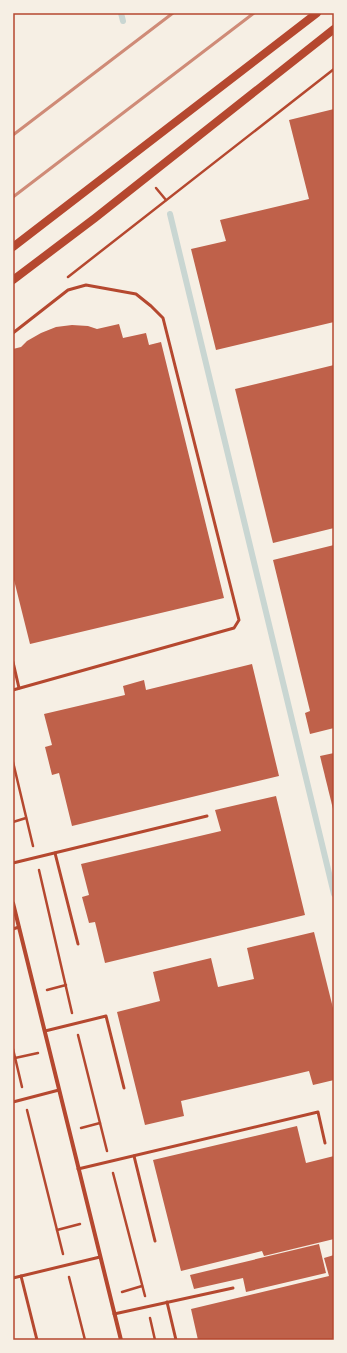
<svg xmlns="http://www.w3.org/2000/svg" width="347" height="1353" viewBox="0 0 347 1353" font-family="Lora,serif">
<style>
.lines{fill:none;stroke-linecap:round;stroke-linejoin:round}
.stream{stroke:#c9d6d2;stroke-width:6}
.building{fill:#bf614a}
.path{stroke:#b5482f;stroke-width:2.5}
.service{stroke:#b5482f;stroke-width:3}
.minor{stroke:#b5482f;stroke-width:4}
.secondary{stroke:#b5482f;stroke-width:8}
.rail{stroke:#cf8b77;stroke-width:3}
.neatline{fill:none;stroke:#b5482f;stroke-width:1.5}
</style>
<rect width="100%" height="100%" fill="#f6efe4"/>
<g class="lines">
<g class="stream">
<path d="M121 13 123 21"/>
<path d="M170 214 334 894"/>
</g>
</g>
<g class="building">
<path d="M334 109V322L216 350 191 249 226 241 220 220 309 199 289 120Z"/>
<path d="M119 324 123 338 146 333 149 345 161 342 224 598 30 644 13 576V349L21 347 27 341 41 333 56 327 72 325 88 326 97 329Z"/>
<path d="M334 365V528L273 543 235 389Z"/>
<path d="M334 545V728L310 734 305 713 310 711 273 560Z"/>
<path d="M252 664 279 776 72 826 59 773 52 775 45 747 52 745 44 714 125 695 123 686 144 680 146 690Z"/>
<path d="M334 753V809H333L320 756Z"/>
<path d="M276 796 305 915 105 963 95 922 89 923 82 897 89 895 81 864 221 831 215 810Z"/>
<path d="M314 932 334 1012V1080L313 1085 309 1071 181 1101 184 1116 145 1125 117 1012 160 1001 153 972 211 958 218 987 254 979 247 948Z"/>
<path d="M297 1126 306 1163 334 1156V1239L264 1256 262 1251 181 1271 153 1160Z"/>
<path d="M319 1244 326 1273 246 1292 243 1278 194 1289 190 1275Z"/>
<path d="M334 1255V1340H198L191 1309 329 1276 324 1258Z"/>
</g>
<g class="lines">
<g class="path">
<path d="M156 188 166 200"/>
<path d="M68 277 334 69"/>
<path d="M13 762 33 846"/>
<path d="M13 822 26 818"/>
<path d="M39 870 72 1013"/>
<path d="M47 990 66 985"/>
<path d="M78 1035 107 1151"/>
<path d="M13 1049 22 1087"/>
<path d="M15 1058 38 1053"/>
<path d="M27 1110 63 1254"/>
<path d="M81 1128 100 1123"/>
<path d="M113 1173 145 1296"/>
<path d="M57 1230 80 1224"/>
<path d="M69 1277 85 1340"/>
<path d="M122 1292 142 1286"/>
<path d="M150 1318 155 1340"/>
</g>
<g class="service">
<path d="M13 333 68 290 86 285 136 294 151 306 163 318 239 620 234 628 13 690"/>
<path d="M13 662 19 688"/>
<path d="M55 853 78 944"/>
<path d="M13 863 207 816"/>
<path d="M13 929 19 927"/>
<path d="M45 1031 106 1016 124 1088"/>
<path d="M13 1102 59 1090"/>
<path d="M134 1156 155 1241"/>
<path d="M78 1169 318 1112 325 1143"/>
<path d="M21 1276 37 1340"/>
<path d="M13 1278 100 1257"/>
<path d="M167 1302 176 1340"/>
<path d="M114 1314 233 1288"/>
</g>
<path class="minor" d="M13 903 121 1340"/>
<g class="secondary">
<path d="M13 247 317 13"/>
<path d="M13 280 95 218 334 29"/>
</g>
<g class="rail">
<path d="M13 135 173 13"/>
<path d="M13 197 254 13"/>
</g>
</g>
<rect width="347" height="1353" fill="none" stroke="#f6efe4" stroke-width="28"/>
<rect x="14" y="14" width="319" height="1325" class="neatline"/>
</svg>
